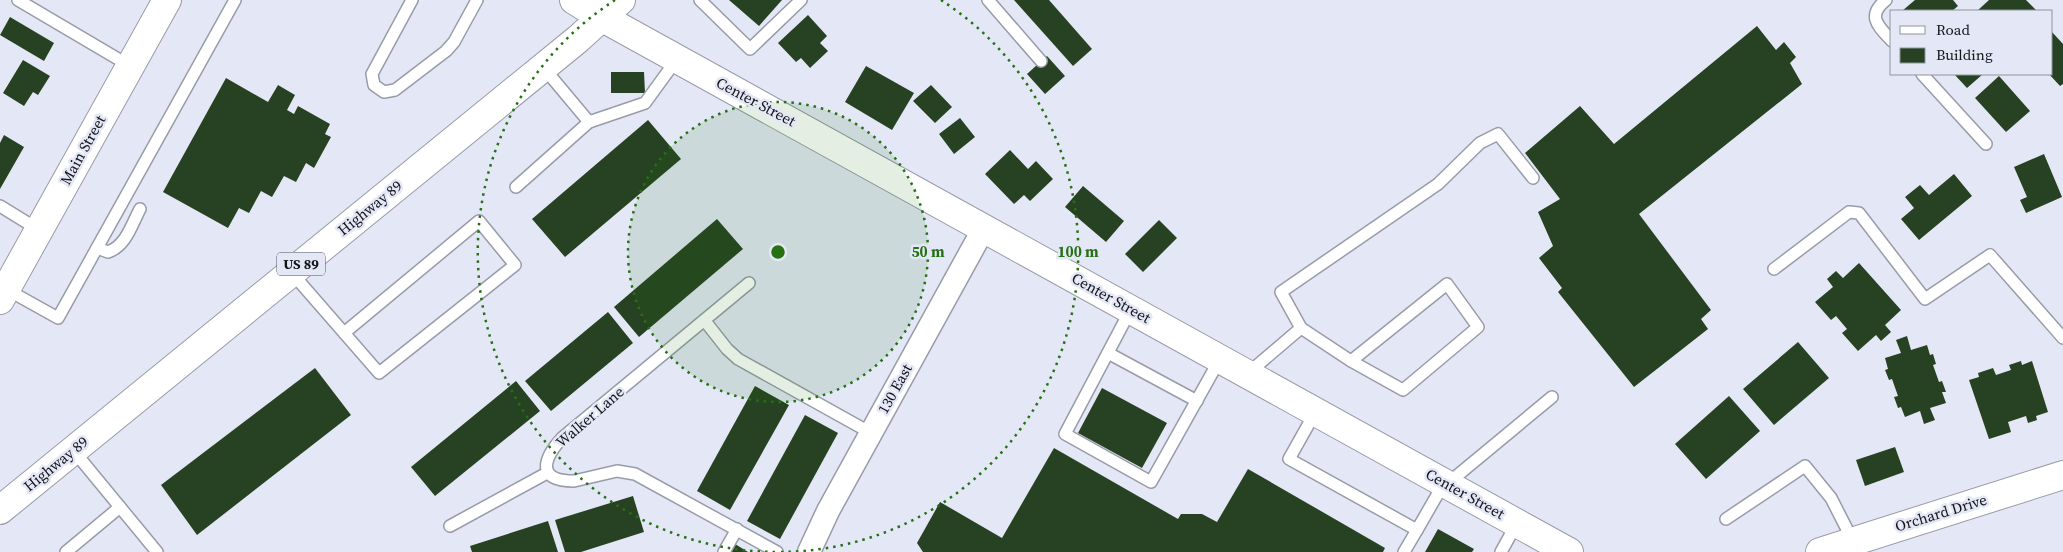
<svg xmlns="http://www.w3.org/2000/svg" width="2063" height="552" viewBox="0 0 2063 552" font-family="'Source Serif 4',serif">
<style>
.building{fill:#274222}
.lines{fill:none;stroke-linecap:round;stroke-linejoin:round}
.lane-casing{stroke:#989ca8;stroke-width:14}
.street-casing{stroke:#989ca8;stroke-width:25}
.secondary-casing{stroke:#989ca8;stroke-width:30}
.primary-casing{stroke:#989ca8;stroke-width:30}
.lane{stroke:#fff;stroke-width:11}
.street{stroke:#fff;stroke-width:22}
.secondary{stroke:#fff;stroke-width:28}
.primary{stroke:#fff;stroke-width:28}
.ring{fill:none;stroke:#257114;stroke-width:2.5;stroke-dasharray:2.5 5}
.labels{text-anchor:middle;stroke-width:5;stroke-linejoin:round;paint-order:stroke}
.shield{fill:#e4e8f6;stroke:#52545b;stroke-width:1}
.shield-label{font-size:14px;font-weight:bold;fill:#131419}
.street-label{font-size:15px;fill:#131419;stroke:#e4e8f6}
.centre{fill:#257114;stroke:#e4e8f6;stroke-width:2.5}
.ring-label{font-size:15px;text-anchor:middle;font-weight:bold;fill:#257114;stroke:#e4e8f6;stroke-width:5;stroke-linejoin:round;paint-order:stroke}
</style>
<rect width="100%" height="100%" fill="#e4e8f6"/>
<g class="building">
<path d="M729 0H782L759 26Z"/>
<path d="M1014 0H1049L1092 49 1073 66Z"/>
<path d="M1915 0H1953L1958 6 1952 11H1902Z"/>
<path d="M1989 0H2026L2037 11H1977Z"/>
<path d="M808 15 827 36 820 43 828 51 810 68 801 58 796 62 778 43Z"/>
<path d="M10 17 54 43 44 61 0 35Z"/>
<path d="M1757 26 1776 50 1784 42 1796 57 1790 63 1802 84 1639 214 1711 310 1701 319 1708 329 1634 387 1558 292 1562 288 1539 258 1553 246 1538 212 1560 199 1525 153 1580 106 1614 144Z"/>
<path d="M2052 32 2063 44V84L2060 86 2049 74H2052Z"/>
<path d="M1047 56 1065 76 1045 94 1027 74Z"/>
<path d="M23 60 50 76 38 95 33 92 24 106 3 93Z"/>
<path d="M866 66 914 93 892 130 845 102Z"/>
<path d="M611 72H644L645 93H611Z"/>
<path d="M1954 74H1983L1967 88Z"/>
<path d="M1999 76 2030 111 2006 132 1975 98Z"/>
<path d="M226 78 268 102 278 85 295 95 287 110 294 114 298 106 330 124 325 134 331 137 314 168 306 163 296 182 284 176 272 197 261 191 249 213 239 208 228 228 163 192Z"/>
<path d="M931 85 952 107 935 123 913 101Z"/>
<path d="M960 118 975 137 954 154 939 134Z"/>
<path d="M648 120 681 159 565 257 532 219Z"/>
<path d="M4 135 24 147 0 189V143Z"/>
<path d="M1010 150 1028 169 1036 161 1053 179 1030 201 1024 195 1014 204 985 174Z"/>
<path d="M2044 154 2062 197 2026 213 2020 200 2027 197 2014 167Z"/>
<path d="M1954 174 1972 196 1919 240 1901 219 1914 208 1905 197 1920 185 1929 195Z"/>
<path d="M1083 186 1124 221 1106 242 1065 207Z"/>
<path d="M717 219 743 249 639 337 614 307Z"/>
<path d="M1159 220 1177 238 1143 272 1125 254Z"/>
<path d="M1859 263 1901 310 1885 325 1891 332 1881 341 1876 335 1858 351 1842 333 1847 329 1836 316 1831 320 1815 302 1833 287 1827 279 1836 271 1843 278Z"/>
<path d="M608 312 633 343 551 411 525 381Z"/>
<path d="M1907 336 1911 350 1927 345 1930 355 1933 354 1936 364 1933 365 1939 382 1942 381 1946 392H1942L1946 403 1930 408 1935 420 1924 424 1920 411 1905 417 1901 407 1898 408 1894 397 1898 396 1892 379 1889 380 1885 370 1888 369 1885 358 1901 353 1896 340Z"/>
<path d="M1798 342 1829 378 1774 425 1743 389Z"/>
<path d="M2021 361 2022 365 2032 361 2048 412 2036 416 2037 420 2028 423 2026 416 2008 422 2011 432 1989 439 1969 380 1979 377 1978 373 1993 368 1996 375 2011 370 2009 365Z"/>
<path d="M315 368 351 415 197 535 161 485Z"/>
<path d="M516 381 540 411 435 496 411 467Z"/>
<path d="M755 386 789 405 730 510 697 491Z"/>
<path d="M1102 388 1167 423 1142 468 1078 433Z"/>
<path d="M1729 396 1760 431 1706 479 1675 444Z"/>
<path d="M805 415 838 433 780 539 747 521Z"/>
<path d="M1895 447 1904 472 1865 486 1856 460Z"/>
<path d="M1054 448 1178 519 1181 514H1202L1217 522 1248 469 1385 548 1383 552H923L917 543 940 502 1002 538Z"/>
<path d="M633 496 644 532 581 552H565L555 520Z"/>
<path d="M548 521 558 552H472L470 546Z"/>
<path d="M1438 529 1474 549 1472 552H1425Z"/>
<path d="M735 544 748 552H730Z"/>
</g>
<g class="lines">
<g class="lane-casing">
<g id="lane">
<path d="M18 0 130 66"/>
<path d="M412 0 372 74 374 85 384 92 395 90 446 51 454 42 477 0"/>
<path d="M700 0 750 49 801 0"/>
<path d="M988 0 1041 61"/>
<path d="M1886 0C1866 16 1878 26 1892 41"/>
<path d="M543 67 589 122 645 103 677 59"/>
<path d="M1922 74 1986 144"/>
<path d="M516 187 589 122"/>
<path d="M0 206 39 230"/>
<path d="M97 248 108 252C126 246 132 224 140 209"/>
<path d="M1774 269 1849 212 1859 213 1925 299 1990 255 2063 338"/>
<path d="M291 272 379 373 515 265 479 221 344 333"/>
<path d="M749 283 562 438C542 460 537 481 574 481L617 471 635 474 777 552"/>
<path d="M6 289 58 318 235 0"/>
<path d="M1131 309 1065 434 1151 482 1220 359"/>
<path d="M705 321 727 349 738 359 871 433"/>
<path d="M1108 353 1197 401"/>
<path d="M1351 361 1447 284 1478 327 1403 390 1351 361 1301 328 1281 292 1438 184 1480 143 1498 134 1533 178"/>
<path d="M1247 374 1301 328"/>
<path d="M1316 411 1289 459 1417 530 1444 483"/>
<path d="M73 450 157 552"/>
<path d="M1447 484 1552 397"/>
<path d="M1726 519 1805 466 1831 498 1853 541"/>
<path d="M450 526 547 473"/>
<path d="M66 552 120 507"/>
<path d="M724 552 737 529"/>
<path d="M1404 552 1417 530"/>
<path d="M1501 552 1517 523"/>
</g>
</g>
<g class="street-casing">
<path id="street" d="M809 552 828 511 984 228"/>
</g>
<g class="secondary-casing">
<g id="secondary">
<path d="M574 0 603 18 1569 552"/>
<path d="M0 300 167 0"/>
<path d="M1820 552 2063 475"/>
</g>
</g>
<g class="primary-casing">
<path id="primary" d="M0 510 578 39 621 0"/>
</g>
<use href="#lane" class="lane"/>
<use href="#street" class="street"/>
<use href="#secondary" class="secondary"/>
<use href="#primary" class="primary"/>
</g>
<circle cx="778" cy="252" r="150" fill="#257114" fill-opacity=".12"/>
<g class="ring">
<circle cx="778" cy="252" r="150"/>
<path d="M775 552A300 300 0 0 1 615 0M941 0A300 300 0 0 1 781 552"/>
</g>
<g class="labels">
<rect class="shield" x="277" y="252.5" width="48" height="23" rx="4"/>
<g class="shield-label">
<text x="301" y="269">US 89</text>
</g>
<g class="street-label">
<text transform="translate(756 102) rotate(28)" y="5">Center Street</text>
<text transform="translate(83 150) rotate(-61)" y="5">Main Street</text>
<text transform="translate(370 208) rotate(-39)" y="5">Highway 89</text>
<text transform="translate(1111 298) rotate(29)" y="5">Center Street</text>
<text transform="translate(895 389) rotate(-61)" y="5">130 East</text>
<text transform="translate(590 417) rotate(-41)" y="5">Walker Lane</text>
<text transform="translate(56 464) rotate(-39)" y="5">Highway 89</text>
<text transform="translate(1465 494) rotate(29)" y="5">Center Street</text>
<text transform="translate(1941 513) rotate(-17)" y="5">Orchard Drive</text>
</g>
</g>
<circle cx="778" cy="252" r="8" class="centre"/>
<g class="ring-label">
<text x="928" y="257">50 m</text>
<text x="1078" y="257">100 m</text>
</g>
<rect x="1890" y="10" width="162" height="65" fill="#e4e8f6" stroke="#90939e"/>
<rect x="1900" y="26" width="25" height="8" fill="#ffffff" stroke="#90939e"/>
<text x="1936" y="35" font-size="15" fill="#131419">Road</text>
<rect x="1900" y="48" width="25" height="15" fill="#274222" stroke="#90939e"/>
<text x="1936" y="60" font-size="15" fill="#131419">Building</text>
</svg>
